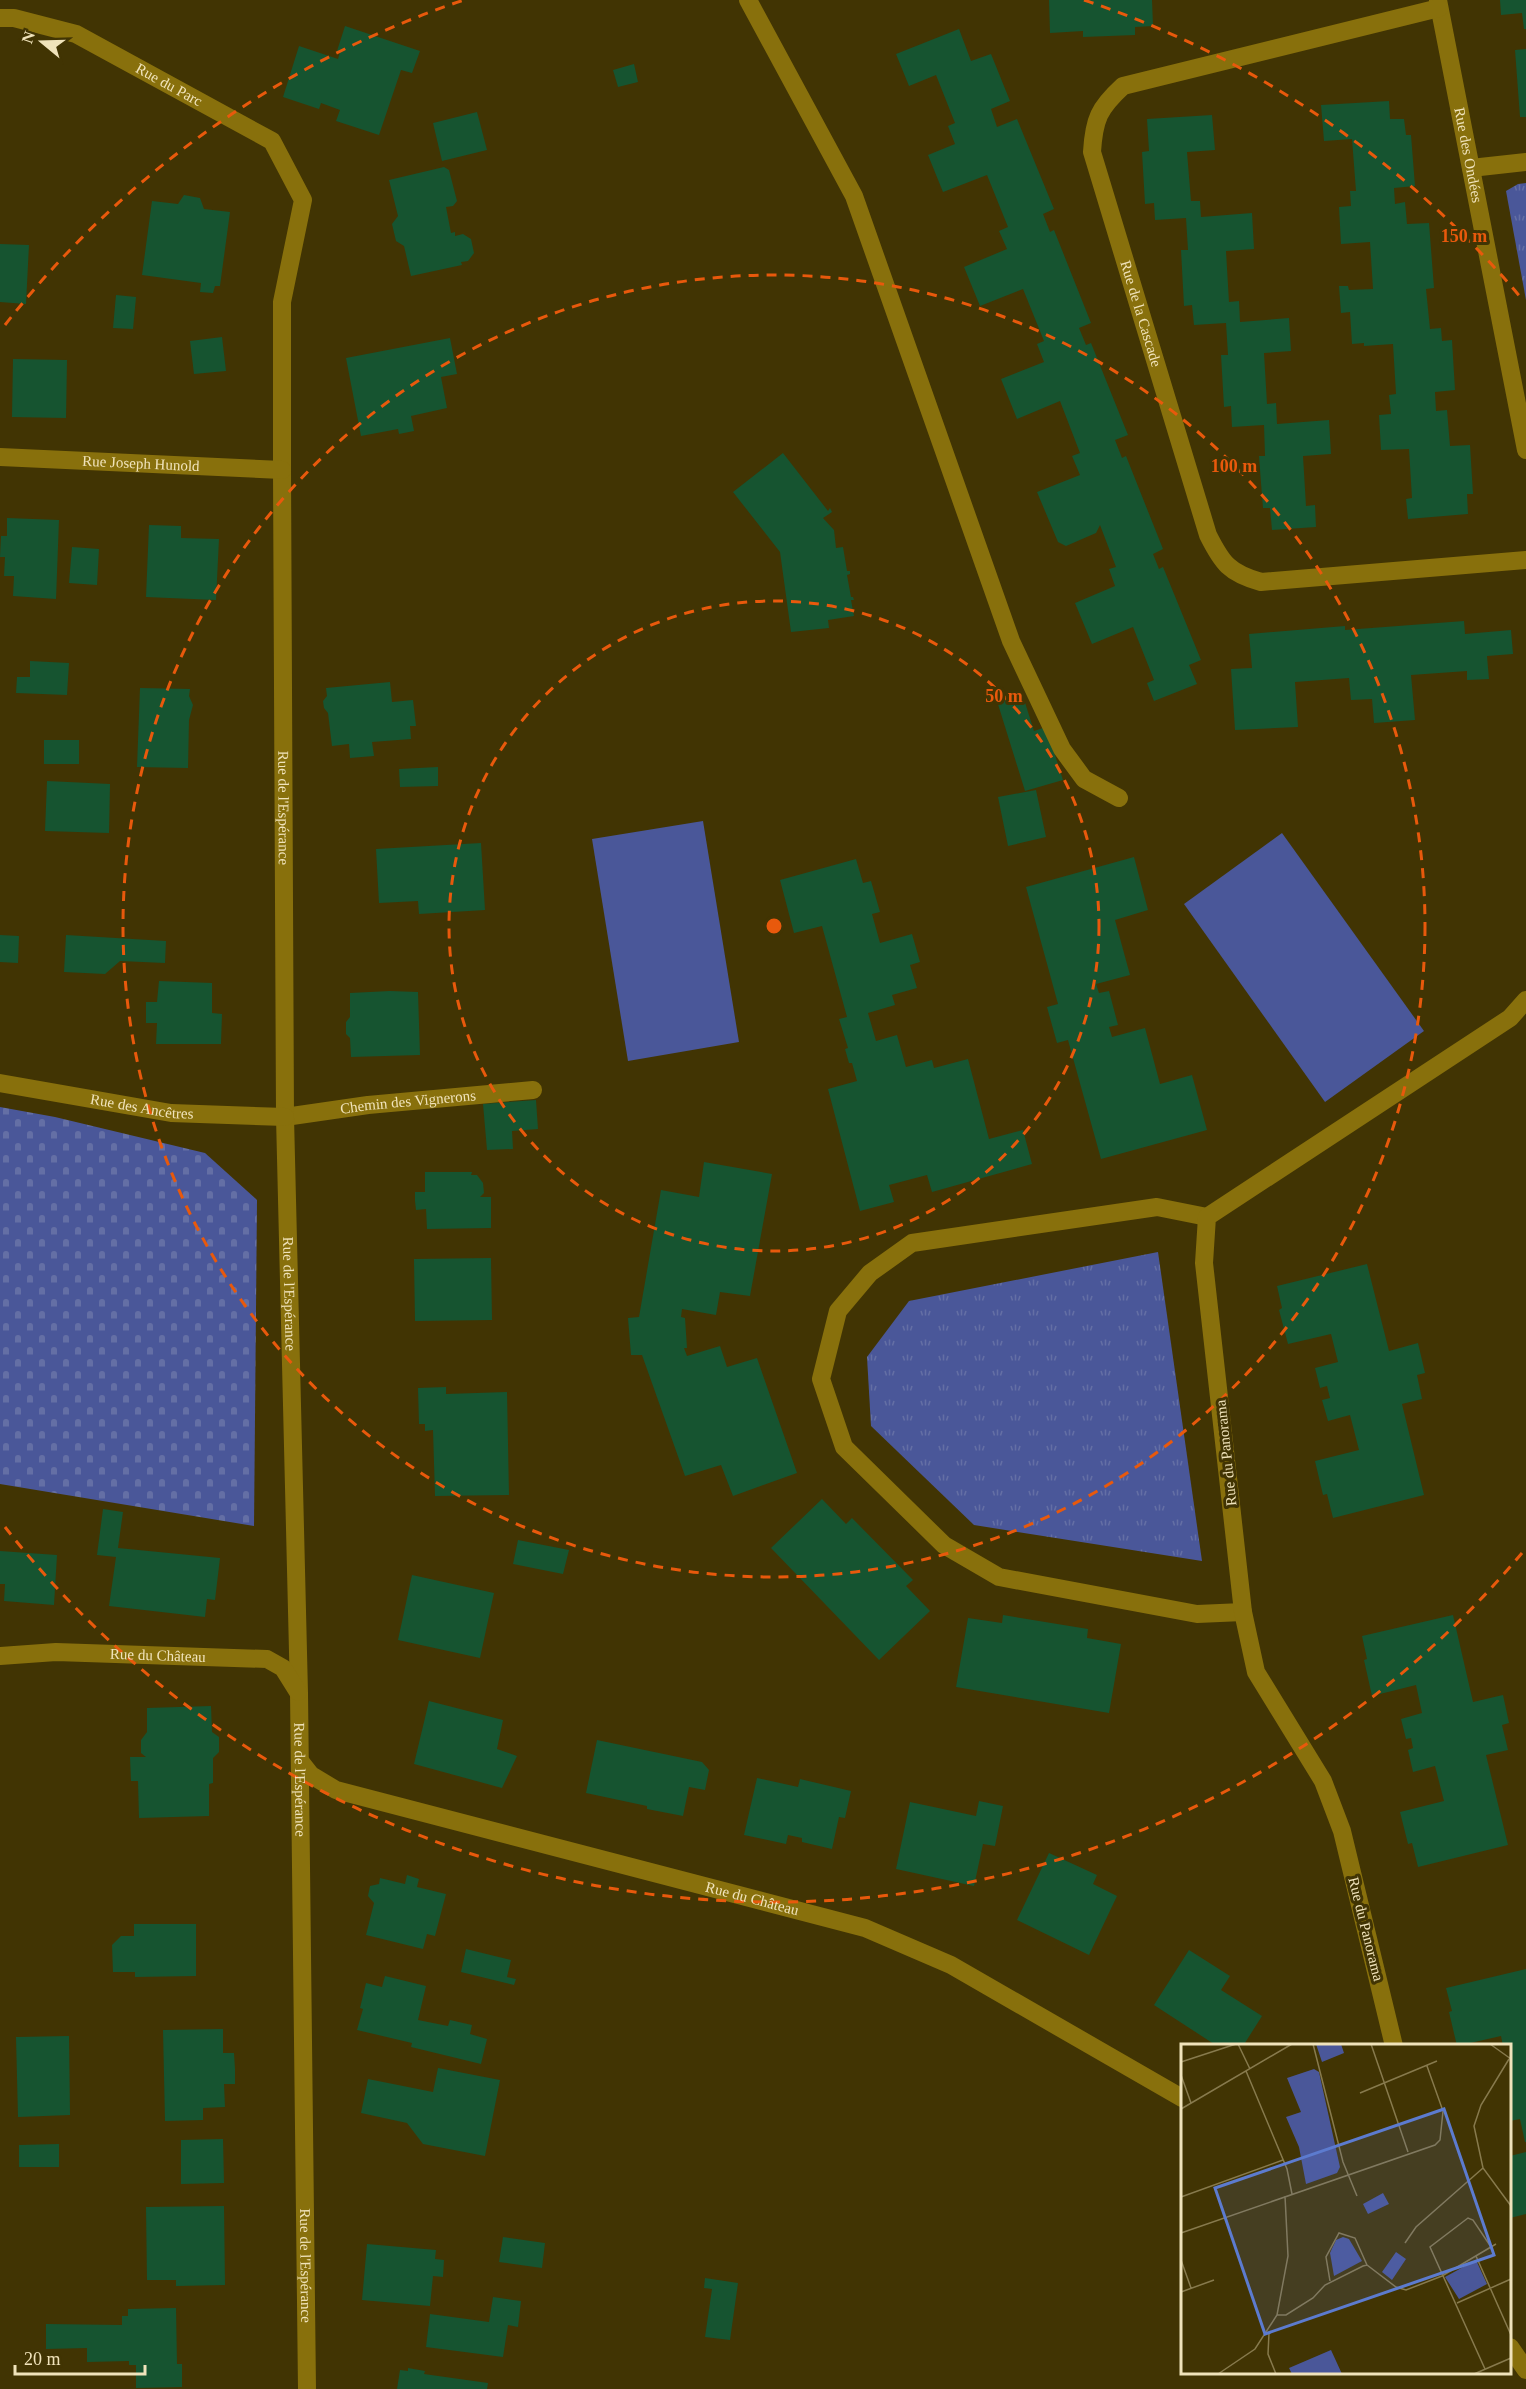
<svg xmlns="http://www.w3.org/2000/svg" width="1526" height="2389" viewBox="0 0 1526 2389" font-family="Georgia,serif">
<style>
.grass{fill:#4a5799}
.cemetery{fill:url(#cemetery-stones)}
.park{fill:url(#park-tufts)}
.building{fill:#165430}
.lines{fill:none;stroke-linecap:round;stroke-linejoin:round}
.service{stroke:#88700c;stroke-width:18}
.minor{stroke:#88700c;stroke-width:18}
.ring{fill:none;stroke:#e8590c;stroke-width:3;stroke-dasharray:10 8}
.labels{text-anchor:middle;stroke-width:6;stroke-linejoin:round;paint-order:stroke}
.street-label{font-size:15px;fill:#f0e3bb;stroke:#413403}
.inset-road{fill:none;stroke:#877a4d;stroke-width:1.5}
.view{fill:#5c7bcf;fill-opacity:0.15;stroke:#5c7bcf;stroke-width:3}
.inset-edge{fill:none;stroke:#f0e3bb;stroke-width:3}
.centre{fill:#e8590c;stroke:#413403;stroke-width:3}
.ring-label{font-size:18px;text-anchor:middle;font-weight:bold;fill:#e8590c;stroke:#413403;stroke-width:6;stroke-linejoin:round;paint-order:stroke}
</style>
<defs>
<pattern id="cemetery-stones" width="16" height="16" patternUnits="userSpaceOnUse" patternTransform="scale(1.5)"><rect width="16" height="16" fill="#4a5799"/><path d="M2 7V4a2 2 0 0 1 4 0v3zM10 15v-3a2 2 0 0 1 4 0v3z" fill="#646fa5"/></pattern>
<pattern id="park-tufts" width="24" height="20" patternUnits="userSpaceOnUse" patternTransform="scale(1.5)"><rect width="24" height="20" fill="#4a5799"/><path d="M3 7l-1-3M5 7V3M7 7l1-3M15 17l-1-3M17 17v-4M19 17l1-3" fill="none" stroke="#646fa5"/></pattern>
</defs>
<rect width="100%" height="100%" fill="#413403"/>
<g class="grass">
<path d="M703 821 739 1042 628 1061 592 839Z"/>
<path d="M1282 833 1424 1031 1325 1102 1184 904Z"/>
</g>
<path class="cemetery" d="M0 1107 55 1117 205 1153 257 1200 254 1526 0 1484Z"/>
<g class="park">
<path d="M1526 183V300L1506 191 1518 184Z"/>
<path d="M1158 1252 1202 1561 974 1525 871 1426 867 1357 909 1301Z"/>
</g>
<g class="building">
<path d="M1049 0H1152L1153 26 1135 27V35L1083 37V31L1050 33Z"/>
<path d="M1500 0H1526V29H1524L1522 13 1501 15Z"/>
<path d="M345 26 420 51 412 73 401 70 379 135 336 121 340 110 321 103 319 109 283 97 299 46 338 59 340 52 337 51Z"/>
<path d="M959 29 971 61 991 54 1010 101 991 109 997 127 1017 119 1054 209 1043 214 1050 232 1054 230 1091 323 1079 328 1086 345 1091 343 1128 435 1115 440 1122 458 1126 456 1163 549 1153 554 1159 569 1163 567 1201 660 1189 665 1197 684 1154 701 1147 683 1154 680 1133 627 1092 644 1075 603 1115 586 1109 569 1116 567 1100 525 1096 533 1066 546 1058 542 1037 492 1080 475 1072 456 1080 453 1060 401 1017 419 1001 379 1044 362 1037 344 1044 341 1023 289 980 306 964 267 1007 249 999 231 1008 227 987 175 943 192 928 155 955 144 948 126 955 123 936 75 909 86 896 54Z"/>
<path d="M1526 49V117H1520L1515 50Z"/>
<path d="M634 64 638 82 618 87 613 70Z"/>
<path d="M1389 101 1390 119H1404L1406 135H1411L1415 186 1394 188 1395 204 1405 202 1407 224 1429 223 1434 288 1426 289 1430 329 1441 328 1442 341 1452 340 1455 390 1435 392 1436 411 1447 410 1450 446 1470 445 1473 494H1467L1468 514 1408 519 1406 499 1412 498 1409 449 1381 450 1379 415 1391 414 1389 395 1396 394 1393 344 1364 346V343L1352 344 1350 312 1341 313 1339 286H1348L1349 290 1373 289 1370 242 1341 244 1339 207 1351 206 1350 191H1356L1352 139 1324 141 1321 105Z"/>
<path d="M477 112 487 150 442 161 433 123Z"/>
<path d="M1212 115 1215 150 1187 152 1191 201H1200L1201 217 1252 213 1254 249 1226 251 1229 302 1239 301 1240 322 1289 318 1291 351 1264 353 1267 404 1276 403 1277 424 1329 420 1331 454 1303 456 1306 506 1315 505 1316 527 1272 530 1270 508H1263L1261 483 1259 456H1265L1264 425 1232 427 1231 406 1224 407 1221 355H1228L1226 323 1194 325 1192 305 1184 306 1181 250H1188L1186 218 1155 220 1154 203 1145 204 1142 152 1149 151 1147 119Z"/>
<path d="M444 167 449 170 457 201 453 206 446 207 451 233 455 232V236L463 234 471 239 474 253 468 261 461 262 462 265 411 276 404 246 396 241 392 224 398 216 389 180Z"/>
<path d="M184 195 200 198 204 209 230 212 220 286H215L213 293 200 292 201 283 142 275 152 201 178 204Z"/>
<path d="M0 244 29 245 26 304 0 302Z"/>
<path d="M116 295 136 297 133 329 113 328Z"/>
<path d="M222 337 226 371 194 374 190 341Z"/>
<path d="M450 338 457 374 441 377 447 408 411 416 414 431 399 434 398 429 361 436 346 358Z"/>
<path d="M13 359 67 360 66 418 12 417Z"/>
<path d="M783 453 828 511 830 508 832 512 823 518 834 530 836 548 843 547 847 571H850V574L847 575 851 597H853L854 600H851L854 616 828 620 829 628 791 632 780 552 733 492Z"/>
<path d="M7 518 59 520 56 599 13 596 14 576H4L5 557H0L1 536H7Z"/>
<path d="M149 525 181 526V538L219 539 216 600 146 597Z"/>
<path d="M72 547 99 549 97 585 69 583Z"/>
<path d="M1464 621 1465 634 1511 630 1513 654 1487 656 1489 679 1467 680V671L1411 675 1415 720 1374 723 1372 699 1351 700 1349 678 1295 682 1298 727 1235 730 1231 669 1252 668 1249 634 1345 626V630Z"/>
<path d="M30 661 69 663 67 695 16 693 17 677H30Z"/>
<path d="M390 682 392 702 413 700 416 726H410L411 739 372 742 374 756 350 758 349 744 332 746 328 713 324 708 323 701 327 696 326 688Z"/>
<path d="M140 688 190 689 189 696 193 705 189 720 188 768 137 767Z"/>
<path d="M1022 693 1034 731 1046 727 1063 780 1025 791 997 701Z"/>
<rect x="44" y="740" width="35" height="24"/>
<path d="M438 767V786L400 787 399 769Z"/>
<path d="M47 781 110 784 109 833 45 831Z"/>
<path d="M1036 790 1046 837 1008 846 998 797Z"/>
<path d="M481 843 485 910 419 914 418 901 379 903 376 849Z"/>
<path d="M1134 857 1148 910 1115 920 1130 975 1096 984 1099 993 1109 991 1118 1025 1109 1027 1112 1037 1145 1028 1160 1084 1192 1075 1207 1130 1101 1159 1068 1040 1057 1043 1047 1007 1058 1004 1026 887Z"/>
<path d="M856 859 863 883 871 881 880 912 872 914 880 943 912 934 920 962 910 965 917 988 892 995 895 1005 868 1013 876 1041 897 1035 906 1067 932 1060 934 1068 968 1059 989 1139 1023 1130 1032 1164 932 1192 927 1175 889 1185 894 1202 860 1211 828 1089 857 1081 852 1063H849L845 1049 848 1048 839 1019 847 1017 822 926 794 933 780 880Z"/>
<path d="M0 935 19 936 18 963 0 962Z"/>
<path d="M66 935 166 941 165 963 120 961 105 974 64 972Z"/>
<path d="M159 981 212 983V1013L222 1014 221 1044H156L157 1023H146V1002H157Z"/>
<path d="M390 991 418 992 420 1055 351 1057 350 1038 346 1034V1022L350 1017V993Z"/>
<path d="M536 1100 538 1129 512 1131 513 1149 487 1150 483 1104Z"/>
<path d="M704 1162 772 1174 750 1296 720 1292 716 1315 682 1309 681 1317 685 1318 687 1348H684L687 1356 720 1346 727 1367 757 1358 797 1473 733 1496 721 1465 685 1476 642 1355H631L628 1318 639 1317 661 1190 699 1197Z"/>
<path d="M425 1172H472L471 1175H477L483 1183 484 1193 480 1197H491V1228L427 1229 426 1209 416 1210 415 1201V1192H425Z"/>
<path d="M491 1258 492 1320 415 1321 414 1259Z"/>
<path d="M1367 1264 1389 1351 1418 1343 1425 1373 1417 1375 1422 1399 1402 1404 1424 1495 1333 1518 1327 1494 1323 1495 1315 1461 1359 1450 1350 1415 1328 1421 1322 1400 1330 1398 1327 1386 1320 1388 1315 1368 1338 1362 1331 1334 1288 1344 1279 1310 1282 1308 1277 1286Z"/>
<path d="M446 1387V1394L507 1392 509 1495 435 1496 433 1430 425 1431V1424H419L418 1388Z"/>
<path d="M822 1499 846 1524 852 1518 913 1580 906 1586 930 1611 879 1660 771 1548Z"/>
<path d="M103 1509 123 1512 118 1548 220 1558 215 1600 207 1599 205 1617 109 1606 116 1557 97 1555Z"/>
<path d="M518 1540 569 1550 563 1574 513 1564Z"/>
<path d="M0 1551 57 1555 54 1605 4 1601 5 1584H0Z"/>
<path d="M412 1575 494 1593 480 1658 398 1640Z"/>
<path d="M1003 1615 1088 1629 1087 1638 1121 1644 1109 1713 956 1687 968 1618 1002 1623Z"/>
<path d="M1453 1615 1473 1702 1503 1695 1509 1723 1502 1725 1508 1750 1486 1755 1508 1845 1418 1867 1412 1843 1408 1844 1400 1812 1444 1801 1435 1766 1413 1772 1408 1750 1413 1748 1411 1738 1406 1739 1401 1719 1422 1713 1416 1685 1372 1696 1364 1660 1367 1659 1362 1636Z"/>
<path d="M429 1701 503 1720 497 1749 517 1756 502 1788 414 1764Z"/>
<path d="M211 1706 212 1732 219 1737V1752L213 1758V1783L209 1784V1816L139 1818 138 1781H131L130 1757H146L141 1753V1740L147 1732V1708Z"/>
<path d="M597 1740 702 1762 709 1770 705 1790 689 1787 683 1816 647 1809V1806L586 1793Z"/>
<path d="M757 1778 798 1787 800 1779 851 1791 845 1818 839 1817 832 1849 802 1842V1838L788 1835 786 1844 744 1835Z"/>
<path d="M979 1801 1003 1806 995 1846 983 1844 974 1886 896 1869 910 1802 976 1816Z"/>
<path d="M1049 1853 1097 1875 1093 1884 1117 1896 1089 1955 1017 1920Z"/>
<path d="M407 1875 419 1879 417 1887 446 1894 435 1936 427 1934 423 1949 366 1935 374 1903 368 1896 370 1886 379 1884 380 1878 405 1884Z"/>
<path d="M134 1924H196V1976L135 1977V1972H113L112 1945 121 1936H134Z"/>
<path d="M466 1949 511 1960 507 1977 516 1979 514 1985 461 1972Z"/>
<path d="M1189 1950 1230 1976 1221 1990 1262 2016 1243 2046H1217L1154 2005Z"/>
<path d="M1526 1969V2142H1525L1520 2119 1510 2121V2046H1503L1501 2036 1457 2046 1449 2012 1452 2011 1446 1988Z"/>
<path d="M385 1976 426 1986 418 2020 448 2026 450 2020 472 2025 470 2034 487 2039 481 2064 411 2047 412 2043 357 2030 363 2009 360 2008 366 1983 382 1987Z"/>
<path d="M223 2029V2053H234L235 2069V2084H224L225 2107 203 2108V2120L165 2121 163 2030Z"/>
<path d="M69 2036 70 2115 18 2117 16 2037Z"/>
<path d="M438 2068 500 2080 485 2156 423 2144 407 2123 361 2113 368 2079 433 2092Z"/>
<path d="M223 2139 224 2183 181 2184V2140Z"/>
<path d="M59 2144V2167H19V2145Z"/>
<path d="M1526 2152V2214L1510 2218V2156Z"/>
<path d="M224 2206 225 2285 176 2286V2280H147L146 2207Z"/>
<path d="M503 2237 545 2243 542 2268 499 2262Z"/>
<path d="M367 2244 436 2250 435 2259 444 2260 443 2277 433 2276 430 2306 362 2300Z"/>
<path d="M705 2278 738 2283 730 2340 705 2337 712 2289 704 2288Z"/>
<path d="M493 2297 521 2301 518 2327 508 2325 503 2357 426 2347 430 2314 489 2322Z"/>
<path d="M176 2308 177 2364H182V2387L136 2388V2365H129V2361L87 2362V2348L46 2349V2324L122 2325V2316H128V2309Z"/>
<path d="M408 2368 425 2371 424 2374 488 2383 487 2389H397L400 2370 408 2371Z"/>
</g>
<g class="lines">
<g class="service">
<path d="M748 0 854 196 1011 641 1062 749 1084 779 1119 798"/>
<path id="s1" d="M285 1117 368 1105 533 1090"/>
<path d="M1207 1217 1157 1207 912 1243 870 1273 838 1311 821 1379 844 1447 944 1545 999 1577 1197 1614 1243 1612"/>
</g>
<g class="minor">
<path id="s2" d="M1438 0 1526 450"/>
<path id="s3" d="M1439 8 1123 86C1099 108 1094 119 1092 152L1208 535C1222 563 1229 573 1261 582L1526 560"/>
<path id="s4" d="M0 18H14L76 34 272 141 303 200 282 302V470L285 1117 299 1693 307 2389"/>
<path d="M1471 168 1526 162"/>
<path id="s5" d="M0 457 282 470"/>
<path id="s6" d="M0 1083 171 1113 285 1117"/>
<path id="s7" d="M0 1656 56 1652 267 1659 283 1668 298 1692"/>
<path id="s8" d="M300 1761 311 1775 336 1790 865 1928 951 1965 1182 2098"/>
<path d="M1394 2046 1342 1831 1323 1781 1256 1672 1243 1612 1204 1263 1207 1217 1510 1018 1526 1000"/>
<path d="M1510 2347 1526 2370"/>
</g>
</g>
<g class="ring">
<circle cx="774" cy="926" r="325"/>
<circle cx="774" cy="926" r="651"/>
<path d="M1522 1553A976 976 0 0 1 5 1527M5 325A976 976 0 0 1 464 0M1084 0A976 976 0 0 1 1522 299"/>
</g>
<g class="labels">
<g class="street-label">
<text dy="5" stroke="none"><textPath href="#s4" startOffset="184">Rue du Parc</textPath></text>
<text dy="5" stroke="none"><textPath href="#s2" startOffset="158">Rue des Ondées</textPath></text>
<text dy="5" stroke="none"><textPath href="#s3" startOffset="570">Rue de la Cascade</textPath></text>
<text dy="5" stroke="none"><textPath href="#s5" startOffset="141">Rue Joseph Hunold</textPath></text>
<text dy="5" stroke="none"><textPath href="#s4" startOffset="978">Rue de l'Espérance</textPath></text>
<text dy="5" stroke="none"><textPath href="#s1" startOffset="124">Chemin des Vignerons</textPath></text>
<text dy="5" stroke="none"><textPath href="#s6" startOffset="144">Rue des Ancêtres</textPath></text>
<text dy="5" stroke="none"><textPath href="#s4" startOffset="1464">Rue de l'Espérance</textPath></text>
<text transform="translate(1226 1453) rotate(-96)" y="5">Rue du Panorama</text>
<text dy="5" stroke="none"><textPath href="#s7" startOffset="158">Rue du Château</textPath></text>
<text dy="5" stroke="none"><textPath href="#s4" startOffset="1950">Rue de l'Espérance</textPath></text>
<text dy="5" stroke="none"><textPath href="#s8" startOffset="477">Rue du Château</textPath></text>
<text transform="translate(1366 1929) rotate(76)" y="5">Rue du Panorama</text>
<text dy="5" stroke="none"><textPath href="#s4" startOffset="2436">Rue de l'Espérance</textPath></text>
</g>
</g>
<g transform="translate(1181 2044)">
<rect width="330" height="330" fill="#413403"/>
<path d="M202 149 208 160 187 170 182 160ZM215 208 225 215 211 236 201 228Z" fill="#4a5799"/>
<path d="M133 25 138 28 159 123 156 129 125 140 118 103 105 73 120 68 106 34ZM150 306 161 330H111L108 324Z" fill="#4a5799"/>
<path d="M135 0H160L163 9 141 18ZM162 193 168 195 181 217 153 232 149 209 155 196ZM295 216 306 240 278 255 264 233Z" fill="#4a5799"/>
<path class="inset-road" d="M57 0 69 25M132 0 162 118 176 152M190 0 227 108M309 0 330 15M328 15 300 61 293 82 302 124 330 162M0 18 55 0M65 27 106 125 111 150M0 31 10 59M179 49 256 17M0 65 111 0M0 153 102 116M0 189 254 101 259 96 262 67 246 22M224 199 235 183 302 124M295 212 330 291M0 216 10 244M149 237 145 213 158 189 174 194 186 221M0 248 33 236M276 259 330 235M96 271H105L132 254 144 241 182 222 186 221 215 243 225 246 261 232 315 200M88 289 87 310 95 330M304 325 249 203 287 174 292 176 310 203M37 330 74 305 96 271 107 212 104 152M293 330 330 314"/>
<path class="view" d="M263 65 313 211 84 290 34 144Z"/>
<rect width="330" height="330" class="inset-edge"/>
</g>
<circle cx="774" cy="926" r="9" class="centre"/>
<g class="ring-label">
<text x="1464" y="242">150 m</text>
<text x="1234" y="472">100 m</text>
<text x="1004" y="702">50 m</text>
</g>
<g transform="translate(42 42) rotate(289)" stroke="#413403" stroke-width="4.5" paint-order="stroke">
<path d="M0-4.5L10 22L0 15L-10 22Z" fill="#f0e3bb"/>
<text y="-9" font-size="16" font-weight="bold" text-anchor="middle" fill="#f0e3bb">N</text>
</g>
<path d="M15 2365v9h130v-9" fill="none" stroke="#f0e3bb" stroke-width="3"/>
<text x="24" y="2365" font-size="18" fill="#f0e3bb" stroke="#413403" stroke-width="4.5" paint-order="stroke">20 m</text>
</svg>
